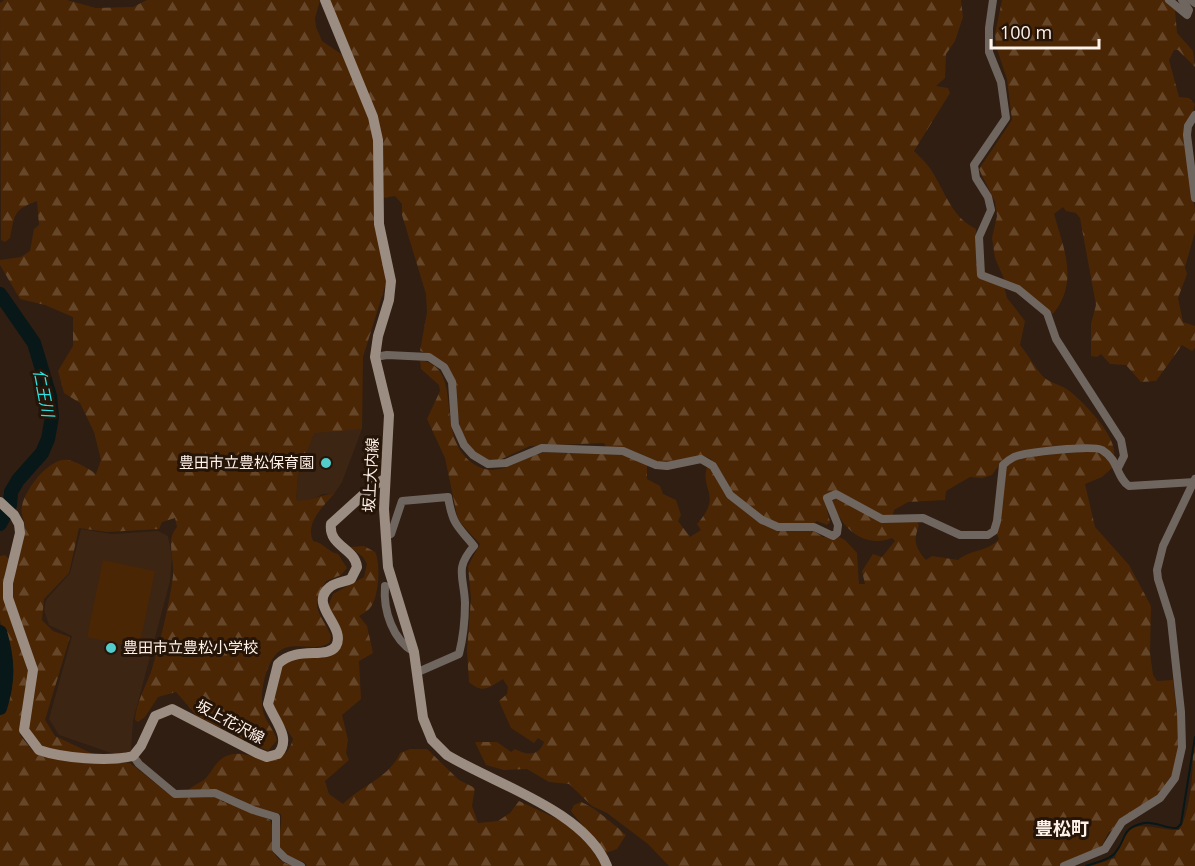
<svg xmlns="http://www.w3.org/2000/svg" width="1195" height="866" viewBox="0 0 1195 866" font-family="'Open Sans','Noto Sans JP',sans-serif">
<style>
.built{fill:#3c2513}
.forest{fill:url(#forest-firs)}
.pitch{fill:#4b2605}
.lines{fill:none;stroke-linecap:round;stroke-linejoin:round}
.stream{stroke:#081717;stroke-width:2}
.river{stroke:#081717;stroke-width:14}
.minor{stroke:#706660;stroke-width:8}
.secondary{stroke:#9c8d82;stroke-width:10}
.poi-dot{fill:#52cdcc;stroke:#251408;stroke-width:2}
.labels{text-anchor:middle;stroke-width:6;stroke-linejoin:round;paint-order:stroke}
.poi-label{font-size:15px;fill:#fff2e9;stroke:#251408;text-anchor:end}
.street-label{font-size:15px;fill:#fff2e9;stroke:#251408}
.water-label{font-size:16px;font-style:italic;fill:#2ae3e3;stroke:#251408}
.quarter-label{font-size:18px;font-weight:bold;fill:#fff2e9;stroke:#251408}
</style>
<defs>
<pattern id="forest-firs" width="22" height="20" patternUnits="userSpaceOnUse" patternTransform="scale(1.5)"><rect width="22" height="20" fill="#4b2605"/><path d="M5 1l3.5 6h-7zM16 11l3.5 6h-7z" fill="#664629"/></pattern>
</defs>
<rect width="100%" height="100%" fill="#2f1e11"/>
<g class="built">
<path d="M352 428 362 429 342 482 334 494H323L307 502 296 500 298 475 314 432Z"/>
<path d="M81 529 112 534 158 531 168 536 172 558 170 581 133 721 131 751 117 755 59 735 49 719 72 636 49 625 44 610 46 600 70 573Z"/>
</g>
<g class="forest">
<path d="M4 0H67L96 8 133 7 147 0H320L315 18 316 27 322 41 344 56 374 131 386 283 363 357 362 429 314 433 298 475 296 500C310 503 320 494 334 494 323 507 305 522 313 541 324 543 328 552 338 554L347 568 341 575 326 581C308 609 321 612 331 636L330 642C318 652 299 643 285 648 265 655 258 698 264 715 268 724 274 731 277 740L268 751 197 716 176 692 158 697 145 717 138 722 135 720C136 703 145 688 151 672 160 642 169 607 173 576 175 559 165 540 177 527L175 518 162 522 159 529 107 532 79 528 69 573 44 599 42 620 53 631 70 637 45 720 55 736 93 754C73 752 41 755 31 733 24 719 36 698 36 683 35 655 14 623 12 595 10 574 20 552 24 532 27 522 20 517 22 506 25 490 49 457 68 460 76 461 89 469 96 474L101 460 94 432 80 403 64 393 58 371 73 346V317L45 305 20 299 0 265V260L21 257 30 251 34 229 39 225 37 201C13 210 15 214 10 238L5 242 1 240 0 3Z"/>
<path d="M329 0H961L963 17 955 41 946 54 945 78 936 86 948 88 950 93 914 151C921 158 928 164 933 173 946 194 952 217 976 229L978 273 1004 286 1007 298 1025 321 1020 345C1029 355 1036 371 1046 379 1052 383 1061 385 1068 390 1082 400 1118 437 1114 456L1105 450 1028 452 1000 464 992 475 982 478 970 477 946 491 945 500 908 502 894 510 892 518 883 517 835 493H830L825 502 830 522 827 525 817 521 812 524 780 525 767 520 732 494 711 459 704 456 661 463 634 451 606 447 604 443 530 446 495 462C428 445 487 367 420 351L427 312 426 294 402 215V204L395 196 382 198 380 141Z"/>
<path d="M1002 0H1165L1175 10 1177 33 1193 51 1195 67 1178 50H1174L1169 60 1179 97 1189 98 1195 104 1185 146 1195 209V232L1185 267 1187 274 1178 298 1183 322 1195 326V348L1192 351 1182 345 1156 381 1141 382 1126 365 1110 364 1101 354 1097 357 1091 356V324L1096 305 1080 218 1076 213 1066 211 1063 207 1054 214C1064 249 1079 282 1053 314L1005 281 995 258 992 238 997 216 995 202 979 169 1012 120 1007 79 996 46 995 34Z"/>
<path d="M420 360C468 368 430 439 477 466 501 479 521 456 543 453 552 451 561 454 570 453 603 453 615 450 647 463V479L660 486 663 494 676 500 681 515 678 521 690 537 701 530 697 524C723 495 700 491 707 467L712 469 728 496 757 521 812 530 823 537H839L845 540 857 553 859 584H865L862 571 873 554 882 557 895 541 892 538C865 549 840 528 833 502L835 497 881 521 916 520 919 525C913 541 915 547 926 560L932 556 958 560C971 549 988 552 999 539L996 532 1002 518 999 514C1001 501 998 474 1008 464 1016 456 1088 448 1099 452 1104 453 1109 460 1113 464L1112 468 1102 477 1085 484 1095 527 1129 565 1151 606 1150 653 1153 675 1157 681 1173 680 1180 744 1172 775 1157 796 1108 833 1101 848 1059 866H669L648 844 607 813 592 806 569 784 549 782 527 769 504 770 486 765 475 742H497L511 752 515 749C526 755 539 757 544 742L538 738 534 743 511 728 499 701 507 694 508 687 503 679C488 688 483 694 469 682L467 651 471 598 468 566 480 544 458 520 445 458 427 419 440 391 439 385 421 369Z"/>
<path d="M364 546 375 552C381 564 379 597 370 608 368 611 362 614 359 616L367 626 373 653 359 661 361 699 342 715 348 740 346 753 349 760 325 781 329 794 343 804C362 785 389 778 400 753L410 749H427L459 780 475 788 472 806 478 823 498 821 510 813 519 801 564 822 585 838 602 866H307L304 862 281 854C275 840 283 828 281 814L251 806 238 798 223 795 209 789 187 792C193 784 200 784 206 778 214 769 217 757 233 754 254 751 283 774 293 739L274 710 272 691 284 662 303 655 330 656 336 652 329 604 333 594 364 577 367 564 363 557 350 547Z"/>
<path d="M5 555 10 560 5 582 29 677 20 735 32 750 40 755 130 763 169 794 214 795 223 802 235 803 270 820C279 840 262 858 294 866H0V714L7 698 11 662 0 620V556Z"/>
<path d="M1195 745V866H1091L1115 858C1126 811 1147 830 1179 830 1189 818 1195 766 1192 750Z"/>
<path d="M581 802C593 806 616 826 626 835L617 849 606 853C596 837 582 826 571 811L574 805Z"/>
</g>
<path class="pitch" d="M103 560 155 571 139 648 87 637Z"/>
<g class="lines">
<path class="stream" d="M1086 866C1094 863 1106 861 1113 855 1127 842 1119 828 1144 823 1155 821 1166 829 1177 828L1181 824 1195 737"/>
<g class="river">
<path d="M0 294 34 343 50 396 52 417 48 439 42 453 18 480 11 492 10 505 0 524"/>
<path d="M0 632C8 660 9 680 0 708"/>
</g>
<g class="minor">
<path d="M993 0 989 28V52L1001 82 1006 118 974 165 976 178 988 197 991 210 979 237 981 275 1018 289 1047 313 1056 339 1121 440 1124 456 1118 468"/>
<path d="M1169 0 1187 15 1189 10 1182 0"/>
<path d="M1191 0 1195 3"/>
<path d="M1195 115 1188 126 1187 135 1195 198"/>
<path d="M375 357 387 355 429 357 444 367 452 382 455 425 464 445 473 455 488 464 506 463 542 448 623 451 656 465 667 466 701 459 713 466 730 495 762 520 778 527H814L833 536 837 533 838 525 827 498 836 494 882 519 923 518 960 535H988L994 531 997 521 1003 465C1006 462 1010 459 1014 457 1026 452 1092 445 1102 450 1119 460 1116 477 1129 486L1195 482"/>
<path d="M385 537 391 534 402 501 448 497C453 526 457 525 474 546 454 569 464 576 465 603 465 619 463 638 459 654L418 672"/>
<path d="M385 586C383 611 393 640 414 652"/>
<path d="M133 756 139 764 175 794 215 793 253 810 276 817V849L285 858 301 866"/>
<path d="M1064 866 1105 849 1122 822 1160 798 1175 778 1182 747 1181 712 1171 620 1158 579 1157 570 1163 546 1195 479"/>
</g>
<g class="secondary">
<path d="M325 0 373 117 378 140 379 224 391 281 389 300 378 336 375 357 389 415 384 509 388 567 414 652 423 718 432 740 447 755C497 785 585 811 607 866"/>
<path d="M0 502 14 515 19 524 20 533 8 583V598L33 670 24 730 39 750C62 758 109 762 133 756L141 746 155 716 172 709 257 753 267 757 278 754C292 738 274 720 268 704L278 664C297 645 327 660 336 646 347 626 307 605 330 587 336 582 345 582 351 579L357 567C355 548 328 546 331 524L374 485 385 479"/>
</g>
</g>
<g class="poi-dot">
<circle cx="326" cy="463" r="6"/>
<circle cx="111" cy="648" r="6"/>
</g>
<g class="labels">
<g class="poi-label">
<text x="314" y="468">豊田市立豊松保育園</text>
<text x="123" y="653" text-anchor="start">豊田市立豊松小学校</text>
</g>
<g class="street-label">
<text transform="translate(371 475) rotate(-87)" y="5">坂上大内線</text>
<text transform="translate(230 722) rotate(28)" y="5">坂上花沢線</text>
</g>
<g class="water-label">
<text transform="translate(44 393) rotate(79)" y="6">仁王川</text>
</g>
<g class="quarter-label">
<text x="1062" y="835">豊松町</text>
</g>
</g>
<path d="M991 39v9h108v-9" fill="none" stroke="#fff2e9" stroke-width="3"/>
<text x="1000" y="39" font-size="18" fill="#fff2e9" stroke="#251408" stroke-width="4.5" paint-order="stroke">100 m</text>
</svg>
